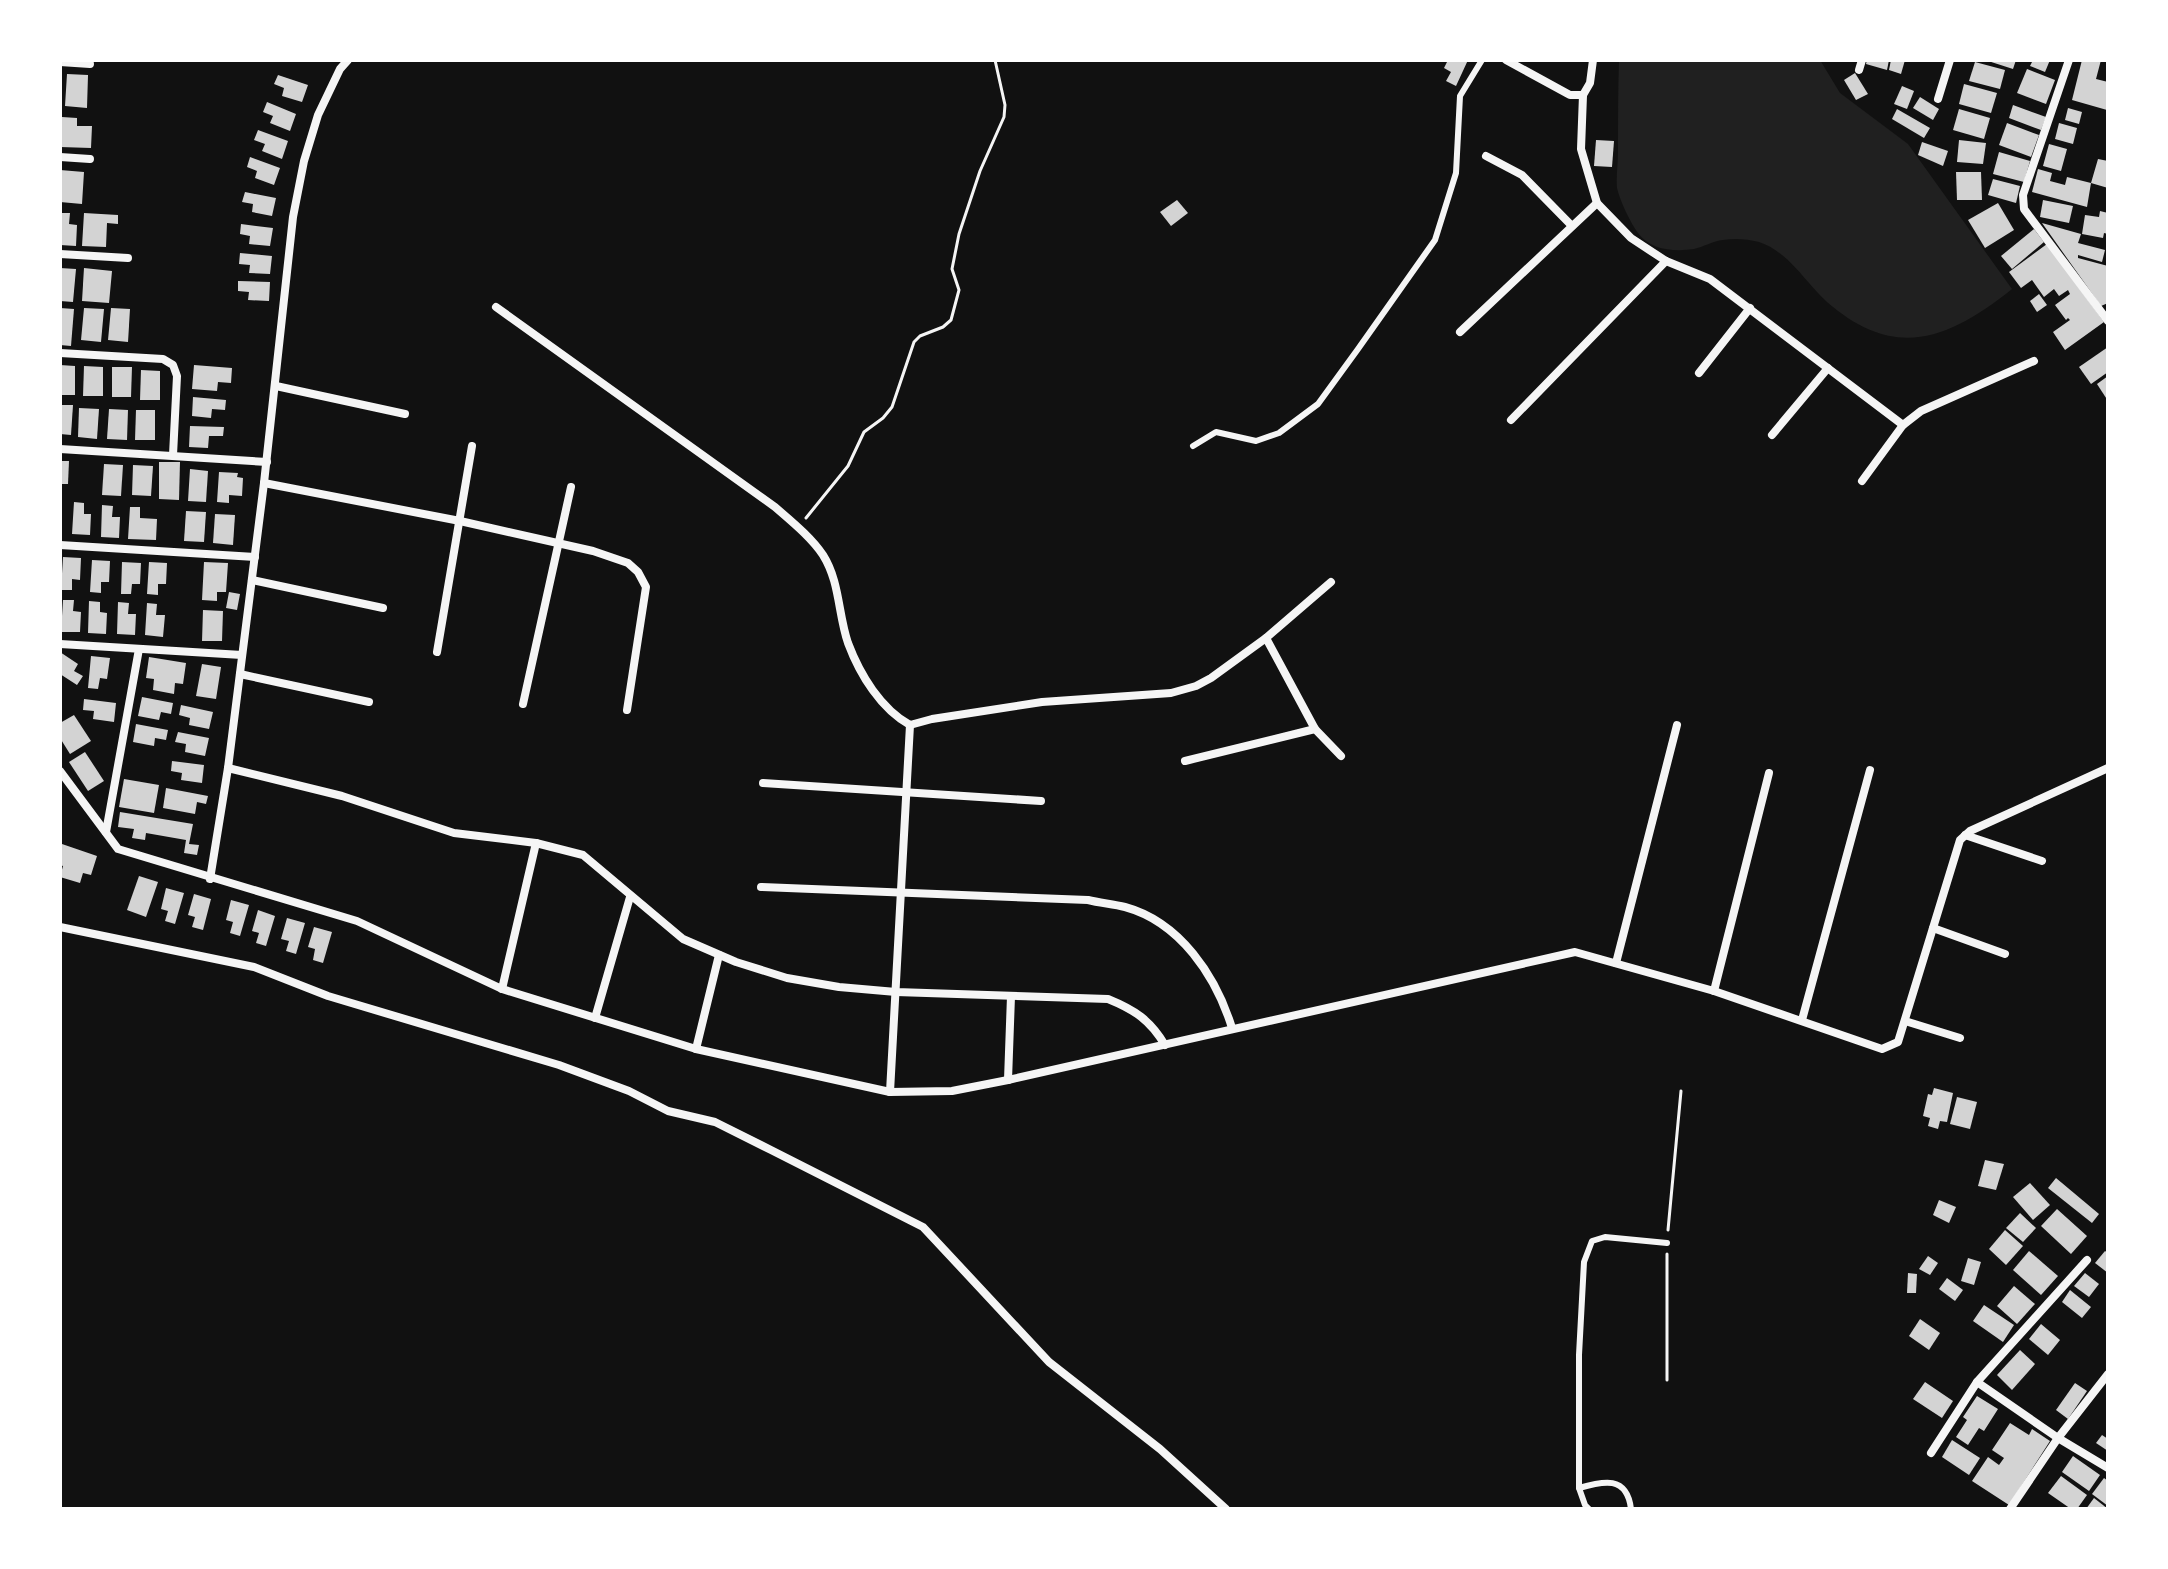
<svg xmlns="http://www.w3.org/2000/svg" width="2168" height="1569" viewBox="0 0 2168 1569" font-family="Manrope,sans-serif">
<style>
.green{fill:#202020}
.building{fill:#d3d3d3}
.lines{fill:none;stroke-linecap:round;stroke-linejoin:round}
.path{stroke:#f5f5f5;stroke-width:3}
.service{stroke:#f5f5f5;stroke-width:6}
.minor{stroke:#f5f5f5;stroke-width:8}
</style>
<rect width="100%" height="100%" fill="#111"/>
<path class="green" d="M1619 60H1820L1840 93 1908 144 2012 289C1948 340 1895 361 1827 302 1805 282 1789 252 1759 242 1747 239 1735 238 1723 240 1713 241 1703 247 1694 249 1674 252 1650 250 1638 233 1630 222 1620 201 1617 188 1616 177 1618 163 1618 152 1618 121 1618 91 1619 60Z"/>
<g class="building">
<path d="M1448 60H1468L1456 86 1446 81 1451 72 1444 68Z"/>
<path d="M1867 60H1889L1887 70 1866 64Z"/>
<path d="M1891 60H1905L1901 74 1889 70Z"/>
<path d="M1985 60H2016L2013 69Z"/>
<path d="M2033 60H2050L2045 72 2030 66Z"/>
<path d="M2082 60H2101L2096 79 2108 82 2107 110 2072 100Z"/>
<path d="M1975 62 2005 70 2000 89 1969 81Z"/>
<path d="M2027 69 2055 80 2046 104 2017 93Z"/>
<path d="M1855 73 1868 94 1856 100 1844 80Z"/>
<path d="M67 74 88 75 87 108 65 106Z"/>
<path d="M278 75 308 85 302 102 282 96 284 88 274 84Z"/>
<path d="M1964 84 1997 93 1991 113 1959 104Z"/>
<path d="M1902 86 1914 91 1907 109 1894 104Z"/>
<path d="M1920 97 1939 109 1933 120 1913 108Z"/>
<path d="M267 102 296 114 290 131 270 123 273 116 263 112Z"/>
<path d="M2013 105 2046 117 2041 130 2009 118Z"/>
<path d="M2068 108 2082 112 2079 124 2065 120Z"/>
<path d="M1897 109 1930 128 1924 138 1892 119Z"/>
<path d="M1959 109 1990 118 1984 139 1953 130Z"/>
<path d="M62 117 77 118V126H92L91 148 60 147Z"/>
<path d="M2007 123 2039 135 2031 157 1999 145Z"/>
<path d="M2059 123 2077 128 2073 144 2055 139Z"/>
<path d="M258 130 288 141 282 159 262 151 265 144 254 140Z"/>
<path d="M1596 140 1614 141 1612 167 1594 166Z"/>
<path d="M1959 140 1986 143 1983 164 1957 162Z"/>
<path d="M1922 142 1948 151 1943 166 1918 155Z"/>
<path d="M2049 144 2067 149 2061 171 2043 166Z"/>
<path d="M1999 152 2030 161 2024 182 1993 174Z"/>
<path d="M250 157 280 168 274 185 255 178 257 171 247 167Z"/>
<path d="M2098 159 2108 161V188L2091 183 2087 207 2032 192 2038 169 2052 173 2050 181 2065 185 2067 177 2091 183Z"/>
<path d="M60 170 84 172 82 204 60 202Z"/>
<path d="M1956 172H1981L1982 200H1957Z"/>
<path d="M1993 179 2020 186 2016 203 1988 195Z"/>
<path d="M245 192 276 198 272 216 252 212 253 204 242 202Z"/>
<path d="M1177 200 1188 213 1171 226 1160 212Z"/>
<path d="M2043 200 2073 206 2069 223 2040 217Z"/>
<path d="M1998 203 2014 230 1985 248 1968 220Z"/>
<path d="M2100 211 2108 213V234L2104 233 2103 238 2082 234 2085 215 2099 217Z"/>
<path d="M60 213H70L69 224 77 225 76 246 60 245Z"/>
<path d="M84 213 118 215V224L107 223 106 247 82 246Z"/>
<path d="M2042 223 2081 234 2078 243 2105 250 2102 262 2078 255V258L2108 266V303L2101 306Z"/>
<path d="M241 224 273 228 270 246 249 244 250 236 240 234Z"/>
<path d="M2034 229 2044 242 2012 269 2001 256Z"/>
<path d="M2047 244 2104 322 2065 350 2053 332 2070 320 2068 318 2066 320 2055 305 2070 294 2068 290 2059 296 2054 289 2044 297 2032 280 2021 288 2009 272Z"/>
<path d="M240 253 272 256 270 274 249 273 250 265 239 264Z"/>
<path d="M60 268 76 269 73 302 60 301Z"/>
<path d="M84 268 112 271 109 303 82 301Z"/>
<path d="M238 281 270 282 269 301 248 300 249 292 238 291Z"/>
<path d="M2039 294 2047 305 2037 312 2030 301Z"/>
<path d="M60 308 74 309 71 346 60 345Z"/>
<path d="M84 308 104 309 101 342 81 340Z"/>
<path d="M111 308 130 309 128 342 108 340Z"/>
<path d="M2108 347V372L2091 384 2079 367Z"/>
<path d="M60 365 75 366V395H60Z"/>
<path d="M194 365 232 368 231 383 218 382 217 391 192 389Z"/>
<path d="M84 366 103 367V396H83Z"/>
<path d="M112 367H132L131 397H112Z"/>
<path d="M141 370 160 371V400H140Z"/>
<path d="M2108 376V401L2097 384Z"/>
<path d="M193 397 226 400 225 410 212 409 211 418 192 416Z"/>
<path d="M60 405H73L71 435 60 434Z"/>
<path d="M79 408 99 409 97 439 78 437Z"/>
<path d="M109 409 128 410 127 440 107 439Z"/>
<path d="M136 410H155V440H135Z"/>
<path d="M190 426 224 427 223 436H209L208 448 189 447Z"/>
<path d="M60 461H69L68 484H60Z"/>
<path d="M159 462H180L179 500 159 499Z"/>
<path d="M104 464 123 465 121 496 102 495Z"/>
<path d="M133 465 153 466 151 496 132 495Z"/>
<path d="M190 469 208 471 206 502 188 501Z"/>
<path d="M219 472 238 473 237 477 243 478 242 496 229 495V503L217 502Z"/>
<path d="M74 502 84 503V514H91L90 535 72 534Z"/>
<path d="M102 505 113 506 112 517H120L119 538 101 537Z"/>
<path d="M130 507H140V518L157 519 156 540 128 539Z"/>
<path d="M186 511 206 512 204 542 184 541Z"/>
<path d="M215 514 235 515 233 545 213 543Z"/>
<path d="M63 557 81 558 80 580 72 579V590H61Z"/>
<path d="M92 560 110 561 109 582H101V593L90 592Z"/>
<path d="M122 562 141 563 140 584H132L131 594H121Z"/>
<path d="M149 562 167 563 166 584H158V595L147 594Z"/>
<path d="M204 562 228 563 226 592H217V601L202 600Z"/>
<path d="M229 592 240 594 237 610 226 608Z"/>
<path d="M63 600H74L73 611 81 612 80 632H61Z"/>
<path d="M89 601 100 602V612L107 613 106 634 88 633Z"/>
<path d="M118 602 129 603 128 614H136L135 635 117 634Z"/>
<path d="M147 603 157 604 156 615H165L163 637 145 635Z"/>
<path d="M203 610 223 611 222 641H202Z"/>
<path d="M60 652 78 664 74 671 83 676 77 685 60 674Z"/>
<path d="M91 656 110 658 107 679 100 678 98 689 88 688Z"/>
<path d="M149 657 186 663 183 684 175 683 174 694 153 690 154 679 146 678Z"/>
<path d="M202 664 221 667 216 699 196 696Z"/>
<path d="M142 697 173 703 171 714 161 712 159 720 138 716Z"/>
<path d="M84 699 116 703 114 722 93 719 94 711 83 710Z"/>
<path d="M181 705 213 712 209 729 189 725 190 718 179 715Z"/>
<path d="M74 715 91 741 70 754 60 738V723Z"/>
<path d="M136 724 168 730 166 740 155 738 154 746 133 742Z"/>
<path d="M178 732 209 738 205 756 185 752 186 744 175 742Z"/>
<path d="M85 752 104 781 88 791 69 762Z"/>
<path d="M172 761 204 765 202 783 181 780 182 773 171 771Z"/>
<path d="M124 779 159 785 154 813 119 807Z"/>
<path d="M166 788 208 796 206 804 197 802 195 814 163 808Z"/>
<path d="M120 812 193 824 189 844 199 845 197 855 184 853 186 840 146 833 145 840 132 838 134 829 118 827Z"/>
<path d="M62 844 97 856 91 875 83 873 80 883 60 877 63 866 60 865Z"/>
<path d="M139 876 158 882 146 917 127 910Z"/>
<path d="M166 888 184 893 175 924 165 921 168 911 161 909Z"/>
<path d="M194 894 211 899 203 930 192 927 195 917 188 915Z"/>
<path d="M231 900 249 905 240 936 230 933 233 922 226 920Z"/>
<path d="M258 910 275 916 266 946 256 943 259 933 252 931Z"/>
<path d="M287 918 305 923 296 954 286 951 289 941 281 939Z"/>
<path d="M314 927 332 932 323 963 313 960 315 949 308 947Z"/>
<path d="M1934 1088 1953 1093 1947 1122 1940 1121 1938 1129 1928 1126 1930 1118 1923 1116 1928 1094 1932 1095Z"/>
<path d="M1957 1097 1977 1102 1970 1129 1950 1124Z"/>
<path d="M1985 1160 2004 1164 1996 1190 1978 1186Z"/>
<path d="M2056 1178 2099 1214 2092 1223 2048 1188Z"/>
<path d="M2030 1183 2050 1205 2033 1220 2013 1197Z"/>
<path d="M1939 1200 1956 1207 1949 1223 1933 1215Z"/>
<path d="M2057 1209 2087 1236 2071 1254 2041 1226Z"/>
<path d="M2020 1213 2036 1228 2023 1242 2006 1228Z"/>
<path d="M2005 1230 2023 1246 2006 1265 1989 1249Z"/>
<path d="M2029 1251 2058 1276 2041 1295 2013 1270Z"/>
<path d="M2105 1251 2108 1253V1273L2095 1263Z"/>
<path d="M1928 1256 1938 1263 1930 1275 1919 1269Z"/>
<path d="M1968 1258 1981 1262 1974 1285 1961 1281Z"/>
<path d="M1908 1273 1917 1274 1916 1293H1907Z"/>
<path d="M2085 1273 2099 1284 2089 1297 2074 1286Z"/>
<path d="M1947 1278 1963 1290 1955 1301 1939 1289Z"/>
<path d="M2014 1286 2035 1304 2017 1324 1997 1306Z"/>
<path d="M2070 1290 2091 1307 2082 1318 2062 1302Z"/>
<path d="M1984 1305 2014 1325 2003 1342 1973 1321Z"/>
<path d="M1920 1319 1940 1333 1929 1350 1909 1336Z"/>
<path d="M2041 1324 2060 1340 2048 1355 2029 1339Z"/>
<path d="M2020 1350 2035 1364 2012 1390 1997 1375Z"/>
<path d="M1925 1382 1953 1401 1942 1418 1913 1399Z"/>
<path d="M2075 1383 2087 1391 2068 1419 2056 1410Z"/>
<path d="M1977 1396 1998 1409 1984 1431 1979 1428 1968 1445 1956 1437 1967 1420 1963 1417Z"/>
<path d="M2010 1423 2029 1435 2032 1429 2050 1441 2009 1505 1972 1481 1988 1457 1999 1465 2004 1458 1992 1450Z"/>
<path d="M2102 1435 2108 1439V1451L2096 1443Z"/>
<path d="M1952 1440 1980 1458 1969 1475 1942 1457Z"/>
<path d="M2073 1456 2100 1475 2089 1491 2062 1472Z"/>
<path d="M2061 1476 2087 1495 2077 1509H2071L2048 1493Z"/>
<path d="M2104 1478 2108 1481V1506L2092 1494Z"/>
<path d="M2094 1498 2108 1509H2086Z"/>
</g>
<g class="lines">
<g class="path">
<path d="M806 518 848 466 864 432 883 418 892 407 914 342 920 336 943 327 951 320 959 290 952 269 959 234 980 171 1004 117 1005 105 995 60"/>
<path d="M1668 1230 1681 1091"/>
<path d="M1667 1254V1380"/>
</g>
<g class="service">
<path d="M1193 446 1216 432 1256 441 1279 433 1318 404 1358 349 1435 240 1456 173 1460 96 1482 60"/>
<path d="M1579 1488C1603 1481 1627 1475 1631 1509"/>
<path d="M1589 1509 1585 1505 1579 1488V1355L1584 1262 1592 1241 1605 1237 1667 1243"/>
</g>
<g class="minor">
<path d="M1506 60 1570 95H1583"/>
<path d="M1593 60 1590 83 1583 95 1581 149 1597 203 1631 238 1666 261 1710 279 1903 425"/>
<path d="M2069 60 2023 195 2024 209 2108 321"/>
<path d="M60 62 90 64"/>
<path d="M1859 70 1862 60"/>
<path d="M1938 99 1950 60"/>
<path d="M1486 156 1522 175 1572 226"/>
<path d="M60 157 90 159"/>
<path d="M60 254 128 258"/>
<path d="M496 307 775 507C791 521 811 537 823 555 840 582 838 614 848 643 860 675 881 709 910 725L932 719 1042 702 1171 693 1196 686 1211 678 1266 638 1331 582"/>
<path d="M1460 332 1597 203"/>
<path d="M60 353 163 359 173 365 177 376 173 455"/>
<path d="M1699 373 1750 308"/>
<path d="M276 386 405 414"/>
<path d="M1511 420 1666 261"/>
<path d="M1772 435 1828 368"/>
<path d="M60 449 267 462"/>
<path d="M1862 481 1903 425 1921 411 2034 361"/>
<path d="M264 483 460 521 593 551 628 563 638 572 646 587 627 710"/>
<path d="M60 545 255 557"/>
<path d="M252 580 383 608"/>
<path d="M1266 638 1315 729 1341 756"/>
<path d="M60 644 242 655"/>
<path d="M437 652 472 446"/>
<path d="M240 674 369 702"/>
<path d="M523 704 571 487"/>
<path d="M1185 761 1315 729"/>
<path d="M228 768 342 796 454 833 536 843 583 855 683 939 736 962 787 978 839 987 896 992 1108 999C1135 1010 1150 1020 1165 1045"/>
<path d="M60 771 118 849 357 921 502 989 696 1049 890 1092 952 1091 1008 1080 1575 952 1714 991 1882 1049 1898 1042 1960 840 1970 831 2108 768"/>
<path d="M763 783 1041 801"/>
<path d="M106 832 139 649"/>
<path d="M1965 835 2042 861"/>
<path d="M210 879 228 768 264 483 293 217 304 161 318 115 340 69 348 60"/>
<path d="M761 887 1088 900C1100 903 1113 904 1125 907 1180 922 1216 976 1232 1028"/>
<path d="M60 927 254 967 328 996 559 1065 629 1091 668 1111 715 1122 771 1150 923 1227 1049 1362 1160 1449 1226 1509"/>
<path d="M1933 928 2005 954"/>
<path d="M1616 963 1677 725"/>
<path d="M502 989 536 843"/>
<path d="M1714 991 1769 773"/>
<path d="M595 1018 630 897"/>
<path d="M1802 1020 1870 770"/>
<path d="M1905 1021 1960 1038"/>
<path d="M696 1049 719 955"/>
<path d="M1008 1080 1011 996"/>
<path d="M890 1092 910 725"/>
<path d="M1977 1382 2058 1438 2108 1468"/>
<path d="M1931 1453 1977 1382 2087 1260"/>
<path d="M2010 1509 2058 1438 2108 1374"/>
</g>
</g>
<rect width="2168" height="1569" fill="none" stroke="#ffffff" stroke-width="124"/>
</svg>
